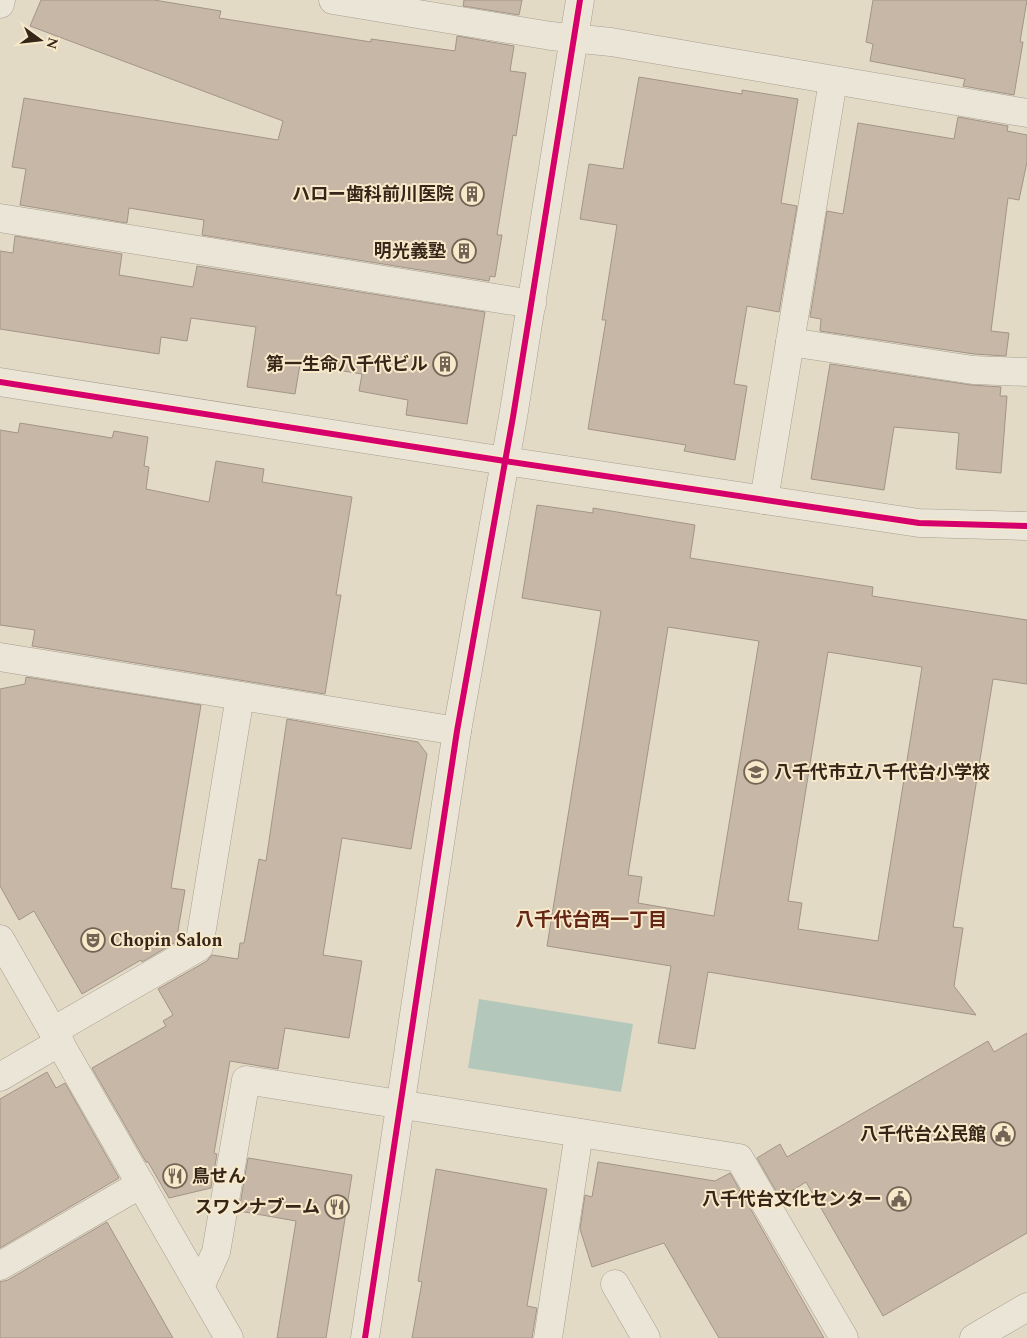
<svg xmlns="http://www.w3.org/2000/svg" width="1027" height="1338" viewBox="0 0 1027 1338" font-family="Spectral,'Noto Sans JP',serif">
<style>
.water{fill:#b3c8bb}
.building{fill:#c7b7a7;stroke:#a39586;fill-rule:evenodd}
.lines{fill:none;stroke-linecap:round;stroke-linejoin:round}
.minor-casing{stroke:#a79e90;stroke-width:29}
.minor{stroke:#ebe5d8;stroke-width:28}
.cycleway-casing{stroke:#f7e9c9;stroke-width:9}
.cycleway{stroke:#d6006c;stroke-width:6}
.labels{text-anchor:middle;stroke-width:4;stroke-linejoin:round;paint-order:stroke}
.poi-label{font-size:18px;font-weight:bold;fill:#352619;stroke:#f7e9c9;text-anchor:end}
.neighbourhood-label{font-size:19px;font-weight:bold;fill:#642616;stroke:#f7e9c9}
</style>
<rect width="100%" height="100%" fill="#e3dac6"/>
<path class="water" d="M479 999 633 1024 621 1092 468 1068Z"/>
<g class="building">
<path d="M41 0H154L221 11 219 18 371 42V39L455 51 457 36 514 46 510 71 526 73 516 136 513 135 497 235H502L495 277 490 276 489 281 202 235 204 220 129 208 127 223 20 205 26 169 12 167 24 98 278 140 283 121 30 26Z"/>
<path d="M464 0H522L519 15 463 6Z"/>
<path d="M873 0H1027L1020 42H1023L1014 95 963 86 965 79 870 61 873 44 866 42Z"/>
<path d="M639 77 742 94V90L798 99 781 203 797 206 779 312 747 306 734 384 747 386 735 460 684 451 686 445 588 429 606 320H602L617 225 580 219 589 164 623 169Z"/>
<path d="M958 117 1008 126 1007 131 1027 135V162L1019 200 1008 198 991 331 1009 333 1006 356 974 354 820 331 821 319 810 317 827 211 843 214 858 123 954 139Z"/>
<path d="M15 236 122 254 119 275 193 287 197 266 485 312 467 424 406 415 408 400 359 391 362 374 300 364 295 394 247 387 256 327 191 318 187 341 161 337 159 354 0 329V251L13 253Z"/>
<path d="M830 364 971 385 1001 387 1000 396H1007L1001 473 956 469 959 433 894 427 884 490 811 479Z"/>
<path d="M20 423 112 438 114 431 148 437 144 466 149 467 146 489 209 502 216 461 264 469 262 482 352 497 336 595H341L325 694 32 646 35 630 0 625V430L18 433Z"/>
<path d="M537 505 593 513V508L695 525 690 558 873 587 872 596 1027 620V684L993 679 953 927 963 928 954 986 976 1015 708 972 695 1049 658 1043 671 966 547 946 601 611 522 598ZM668 627 759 641 714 916 638 903 642 877 628 875ZM828 652 922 667 878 941 798 929 802 903 788 901Z"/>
<path d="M26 677 201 705 171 888 185 890 176 942 142 962 141 960 82 994 34 911 19 920 0 886V689L25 684Z"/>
<path d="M287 719 418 742 427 754 411 849 342 838 323 955 362 961 349 1038 285 1028 278 1069 230 1061 214 1153 217 1154 211 1188 169 1198 148 1162H146L92 1068 166 1026 163 1021 173 1015 158 989 207 961 212 955 238 959 240 943H244L259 859 266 861Z"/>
<path d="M1027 1033V1233L883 1316 806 1182 780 1198 757 1158 780 1144 787 1157 988 1041 994 1052Z"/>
<path d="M47 1072 56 1088 65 1083 119 1178 0 1248V1099Z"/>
<path d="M248 1158 352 1175 326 1338H277L296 1221 239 1211Z"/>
<path d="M598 1162 715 1181 730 1173 824 1338H719L664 1243 592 1267 580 1229 585 1195 592 1197Z"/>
<path d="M436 1169 547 1189 527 1306 537 1308 532 1338H412L422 1282 418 1281Z"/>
<path d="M107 1222 173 1338H0V1282L8 1280Z"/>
</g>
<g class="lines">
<g class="minor-casing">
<g id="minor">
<path d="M333 0 551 36 611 42 1027 113"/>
<path d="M0 4 1 0"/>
<path d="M0 218 532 304"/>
<path d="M790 342 973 370 1027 372"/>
<path d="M0 382 505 461 919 523 1027 526"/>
<path d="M764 500 833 81"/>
<path d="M0 657 457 731"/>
<path d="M0 939 229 1338"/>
<path d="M53 1031 199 947 240 696"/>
<path d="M0 1077 60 1042"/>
<path d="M0 1266 141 1184"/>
<path d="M615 1284 646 1338"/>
<path d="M200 1287 216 1252 246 1080 739 1158 844 1338"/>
<path d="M365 1338 457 731 513 417 580 0"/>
<path d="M548 1338 579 1133"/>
<path d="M974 1338 1027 1307"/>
</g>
</g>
<use href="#minor" class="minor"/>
<g class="cycleway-casing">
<g id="cycleway">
<path d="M0 382 505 461 919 523 1027 526"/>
<path d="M365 1338 457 731 513 417 580 0"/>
</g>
</g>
<use href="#cycleway" class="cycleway"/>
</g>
<defs>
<g id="building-ring" transform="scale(1.25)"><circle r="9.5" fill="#f7e9c9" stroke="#726556" stroke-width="1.5"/><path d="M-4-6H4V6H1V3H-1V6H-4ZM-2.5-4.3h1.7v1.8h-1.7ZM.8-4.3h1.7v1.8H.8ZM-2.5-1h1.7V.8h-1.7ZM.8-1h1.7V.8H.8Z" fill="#726556"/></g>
<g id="school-ring" transform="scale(1.25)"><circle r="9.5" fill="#f7e9c9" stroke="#726556" stroke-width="1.5"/><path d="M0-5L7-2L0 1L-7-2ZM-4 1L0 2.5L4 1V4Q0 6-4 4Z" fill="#726556"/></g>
<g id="theatre-ring" transform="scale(1.25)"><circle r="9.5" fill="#f7e9c9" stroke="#726556" stroke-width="1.5"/><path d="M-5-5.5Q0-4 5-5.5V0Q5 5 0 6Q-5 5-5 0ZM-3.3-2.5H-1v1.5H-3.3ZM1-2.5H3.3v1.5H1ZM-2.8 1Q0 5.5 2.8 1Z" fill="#726556"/></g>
<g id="civic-ring" transform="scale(1.25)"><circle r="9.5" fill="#f7e9c9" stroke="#726556" stroke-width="1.5"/><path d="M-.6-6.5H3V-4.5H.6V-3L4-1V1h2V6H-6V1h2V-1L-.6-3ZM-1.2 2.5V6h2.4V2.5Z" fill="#726556"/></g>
<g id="restaurant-ring" transform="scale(1.25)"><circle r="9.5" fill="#f7e9c9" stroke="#726556" stroke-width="1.5"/><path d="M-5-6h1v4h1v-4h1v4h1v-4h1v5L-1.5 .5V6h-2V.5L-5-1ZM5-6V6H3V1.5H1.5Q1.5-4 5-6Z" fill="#726556"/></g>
</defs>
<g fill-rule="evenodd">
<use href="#building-ring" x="472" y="194"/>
<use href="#building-ring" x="464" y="251"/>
<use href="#building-ring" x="445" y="364"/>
<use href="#school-ring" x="756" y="772"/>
<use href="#theatre-ring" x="93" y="940"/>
<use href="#civic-ring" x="1003" y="1134"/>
<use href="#restaurant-ring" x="175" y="1176"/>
<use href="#civic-ring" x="899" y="1199"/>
<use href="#restaurant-ring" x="337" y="1207"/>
</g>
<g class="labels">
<g class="poi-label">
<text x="454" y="200">ハロー歯科前川医院</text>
<text x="446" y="257">明光義塾</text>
<text x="428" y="370">第一生命八千代ビル</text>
<text x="774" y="778" text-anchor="start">八千代市立八千代台小学校</text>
<text x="110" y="946" text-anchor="start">Chopin Salon</text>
<text x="986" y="1140">八千代台公民館</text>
<text x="192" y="1182" text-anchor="start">鳥せん</text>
<text x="882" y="1205">八千代台文化センター</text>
<text x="320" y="1213">スワンナブーム</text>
</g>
<g class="neighbourhood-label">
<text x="591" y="926">八千代台西一丁目</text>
</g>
</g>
<g transform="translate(40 40) rotate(105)" stroke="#f7e9c9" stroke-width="4" paint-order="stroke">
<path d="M0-4L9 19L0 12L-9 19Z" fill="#352619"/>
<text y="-8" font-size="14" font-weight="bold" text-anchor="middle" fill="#352619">N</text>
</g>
</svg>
